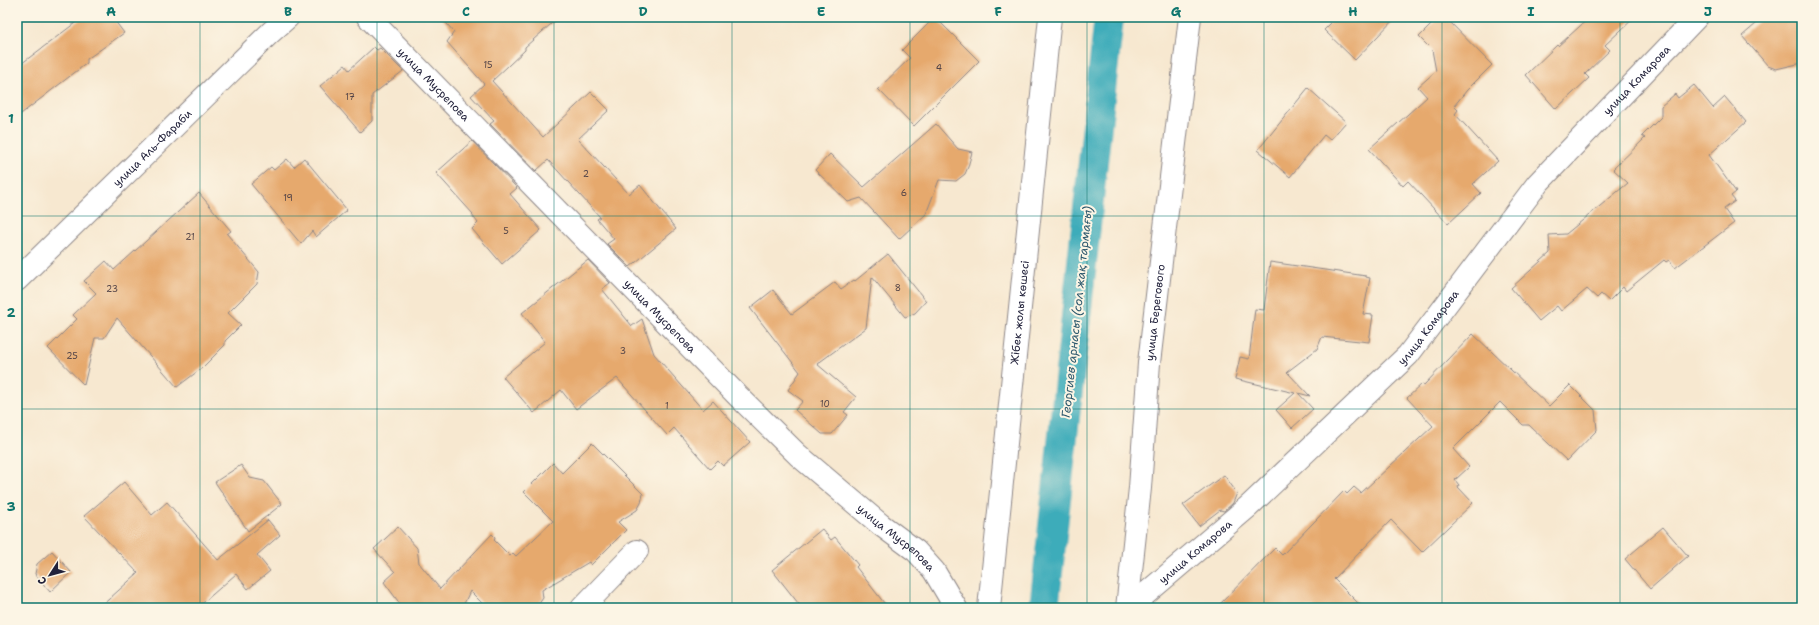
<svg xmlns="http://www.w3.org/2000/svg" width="1819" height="625" viewBox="0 0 1819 625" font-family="'Shantell Sans',sans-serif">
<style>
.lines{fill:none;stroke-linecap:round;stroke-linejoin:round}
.canal{stroke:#3dacba;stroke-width:30}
.building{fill:#e6a96d}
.street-casing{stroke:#8c8586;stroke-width:24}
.street{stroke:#fff;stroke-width:22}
.grid{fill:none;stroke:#0f766e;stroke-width:1;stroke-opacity:0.55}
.labels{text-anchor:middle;stroke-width:4;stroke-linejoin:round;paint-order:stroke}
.number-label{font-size:9px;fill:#534448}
.street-label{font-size:11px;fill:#22223b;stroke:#fcf5e5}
.water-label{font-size:12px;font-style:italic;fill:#2d596e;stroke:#fcf5e5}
.neatline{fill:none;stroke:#0f766e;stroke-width:1.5}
.grid-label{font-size:13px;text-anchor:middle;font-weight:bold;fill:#0f766e}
</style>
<rect width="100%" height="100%" fill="#fcf5e5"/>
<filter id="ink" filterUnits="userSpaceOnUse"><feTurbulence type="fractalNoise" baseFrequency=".025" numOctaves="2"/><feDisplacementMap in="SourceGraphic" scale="8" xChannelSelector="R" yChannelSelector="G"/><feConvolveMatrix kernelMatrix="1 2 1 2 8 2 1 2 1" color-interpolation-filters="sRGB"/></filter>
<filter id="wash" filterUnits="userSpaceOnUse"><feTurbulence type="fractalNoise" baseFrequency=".012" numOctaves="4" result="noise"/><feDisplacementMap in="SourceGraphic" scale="16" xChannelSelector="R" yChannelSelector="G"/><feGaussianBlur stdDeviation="0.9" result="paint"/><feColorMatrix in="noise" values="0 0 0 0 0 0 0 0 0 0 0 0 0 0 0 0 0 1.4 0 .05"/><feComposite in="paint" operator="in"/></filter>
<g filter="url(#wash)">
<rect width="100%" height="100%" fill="#f7e8d0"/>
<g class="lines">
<path class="canal" d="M1044 608 1109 17"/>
</g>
<g id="blocks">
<g class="building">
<path d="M83 17H112L124 33 87 59V63L17 117V67Z"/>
<path d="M441 17H559L525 47V50L492 81 543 137 591 92 609 110 578 139 629 194 640 185 676 229 630 267 607 244 614 239 597 219 600 217 548 160 536 171 490 124 494 121 471 96 484 84 447 42 454 32Z"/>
<path d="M935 17 979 61 914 126 878 89 910 58 902 50Z"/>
<path d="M1337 17H1396L1355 60 1324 30Z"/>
<path d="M1439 17H1445L1492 65 1467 90 1454 106 1458 110 1455 114 1498 161 1473 184 1481 193 1448 224 1408 181 1403 186 1369 149 1427 97 1418 87 1436 71 1432 50 1419 37Z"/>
<path d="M1590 17H1635L1605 45 1610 50 1585 74 1589 78 1556 109 1526 75 1557 45 1558 46Z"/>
<path d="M1764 17H1802V63L1776 69 1768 66 1742 36Z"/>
<path d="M374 47 377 50 380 48 403 71 372 95V121L360 132 320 86 345 65 349 70Z"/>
<path d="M1694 85 1713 108 1725 97 1746 122 1709 155 1736 192 1731 196 1735 201 1724 209 1734 223 1675 268 1669 260 1666 262 1664 260 1626 291 1623 287 1609 301 1601 294 1597 298 1587 289 1561 311 1557 306 1539 321 1511 288 1550 253 1549 235 1566 234 1628 183 1613 169 1645 138 1642 136 1661 117V106L1675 94 1678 98Z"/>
<path d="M1308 88 1346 122 1330 140 1324 135 1290 177 1258 150Z"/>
<path d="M936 124 958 149 972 152 968 167 965 174 956 181 939 180 926 214 899 239 861 198 848 202 815 170 830 154 864 187Z"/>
<path d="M472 141 517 188 510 194 541 230 502 264 472 229 478 223 472 215 473 214 436 173Z"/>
<path d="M304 158 347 210 316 237 312 231 301 244 251 184 271 167 274 170 287 159 294 167Z"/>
<path d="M199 193 231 231 227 234 259 272 257 284 228 313 241 325 225 341V345L202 368 177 387 117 318 104 338H95L84 385 48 348 77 319 73 315 96 293 84 281 106 261 114 270Z"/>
<path d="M888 254 926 301 915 313 905 317 872 277 866 328 817 364 856 397 844 412 848 415 832 434H822L795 410 803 401 788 390 800 372 750 308 773 290 792 314 835 282 841 289 854 280 855 281Z"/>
<path d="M588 260 610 283 602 289 632 326 642 319 654 354 703 410 713 401 750 442 723 466 718 461 710 469 674 428 667 435 617 378 576 409 561 390 534 413 503 377 545 342 522 313Z"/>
<path d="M1270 262 1366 276V277L1370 278 1363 314 1373 315 1369 342 1322 337 1317 349 1287 372 1310 396 1298 393 1313 409 1292 428 1276 410 1295 393 1235 379 1240 357 1249 359 1255 309 1264 310Z"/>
<path d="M1473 334 1549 406 1570 385 1595 410 1597 430 1567 461 1529 425H1523L1500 402 1453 449 1469 467 1455 480 1459 485 1458 487 1473 503 1422 552 1391 520 1334 579 1363 608H1216L1275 548 1282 555 1344 491 1347 494 1354 487 1361 493 1433 426 1407 398 1422 384 1424 385Z"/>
<path d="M592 443 643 494 641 503 637 510 618 522 626 530 591 565 589 562 542 590 543 598 536 608H487L470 591 462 608H403L384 582 395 572 374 549 398 527 417 548 419 563 440 589 492 534 495 537 494 540 510 556 513 553 516 556 553 521 524 492 553 463 562 473Z"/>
<path d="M241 465 250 478 264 481 282 504 248 531 215 482Z"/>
<path d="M1224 475 1237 493 1233 503 1224 511 1220 510 1199 526 1183 505Z"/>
<path d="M124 482 152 515 167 502 218 560 268 520 280 535 257 555 270 571 248 589 236 574 197 608H99L138 573 84 516Z"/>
<path d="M1663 527 1688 556 1650 589 1625 559Z"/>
<path d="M822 529 831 540 835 537 858 565 856 567 888 608H802L772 570Z"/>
<path d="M52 551 71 572 50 592 35 574 37 564Z"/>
</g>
</g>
</g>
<g filter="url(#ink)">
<use href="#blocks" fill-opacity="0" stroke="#8c8586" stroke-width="1"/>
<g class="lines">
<g class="street-casing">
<g id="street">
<path id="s1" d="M368 17 738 396 798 455 881 525 916 551 934 571 956 608"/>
<path id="s2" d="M17 280 270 33 288 17"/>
<path d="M582 608 637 551"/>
<path id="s3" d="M989 608 1050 17"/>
<path id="s4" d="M1127 608 1140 488 1149 363 1190 17"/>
<path id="s5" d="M1129 608 1249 506 1408 355 1538 183 1697 17"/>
</g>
</g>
<use href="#street" class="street"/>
</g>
</g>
<path class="grid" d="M200 17V608M377 17V608M554 17V608M732 17V608M910 17V608M1087 17V608M1264 17V608M1442 17V608M1620 17V608M17 216H1802M17 409H1802"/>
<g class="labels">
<g class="number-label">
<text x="488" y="68">15</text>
<text x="939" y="71">4</text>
<text x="350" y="100">17</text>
<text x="586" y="177">2</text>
<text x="904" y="196">6</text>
<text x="288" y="201">19</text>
<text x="506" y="234">5</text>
<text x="190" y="240">21</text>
<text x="898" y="291">8</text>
<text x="112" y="292">23</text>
<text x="623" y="354">3</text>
<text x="72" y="359">25</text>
<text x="825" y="407">10</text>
<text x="667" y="409">1</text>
</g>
<g class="street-label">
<text dy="4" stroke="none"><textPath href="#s5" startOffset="735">улица Комарова</textPath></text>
<text dy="4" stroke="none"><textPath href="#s1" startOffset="94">улица Мусрепова</textPath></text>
<text dy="4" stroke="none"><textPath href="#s2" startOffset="189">улица Аль-Фараби</textPath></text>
<text dy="4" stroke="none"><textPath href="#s3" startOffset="297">Жібек жолы көшесі</textPath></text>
<text dy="4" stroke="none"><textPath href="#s4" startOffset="297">улица Берегового</textPath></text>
<text dy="4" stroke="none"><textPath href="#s1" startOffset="418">улица Мусрепова</textPath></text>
<text dy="4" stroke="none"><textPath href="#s5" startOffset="411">улица Комарова</textPath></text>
<text dy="4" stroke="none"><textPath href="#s1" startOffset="742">улица Мусрепова</textPath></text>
<text dy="4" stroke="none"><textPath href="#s5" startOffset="87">улица Комарова</textPath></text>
</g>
<g class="water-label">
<text transform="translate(1077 312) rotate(-84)" y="4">Георгиев арнасы (сол жақ тармағы)</text>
</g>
</g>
<rect width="1819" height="625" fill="none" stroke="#fcf5e5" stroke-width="44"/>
<g transform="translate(50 575) rotate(234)" stroke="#fcf5e5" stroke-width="3" paint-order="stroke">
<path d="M0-3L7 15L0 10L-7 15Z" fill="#22223b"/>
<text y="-6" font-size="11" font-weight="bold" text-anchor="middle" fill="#22223b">С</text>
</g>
<rect x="22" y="22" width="1775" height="581" class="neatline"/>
<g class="grid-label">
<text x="111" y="16">A</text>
<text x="288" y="16">B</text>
<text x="466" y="16">C</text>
<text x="643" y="16">D</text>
<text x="821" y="16">E</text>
<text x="998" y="16">F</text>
<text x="1176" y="16">G</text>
<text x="1353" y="16">H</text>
<text x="1531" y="16">I</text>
<text x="1708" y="16">J</text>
<text x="11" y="123">1</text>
<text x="11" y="317">2</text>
<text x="11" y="511">3</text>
</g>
</svg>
